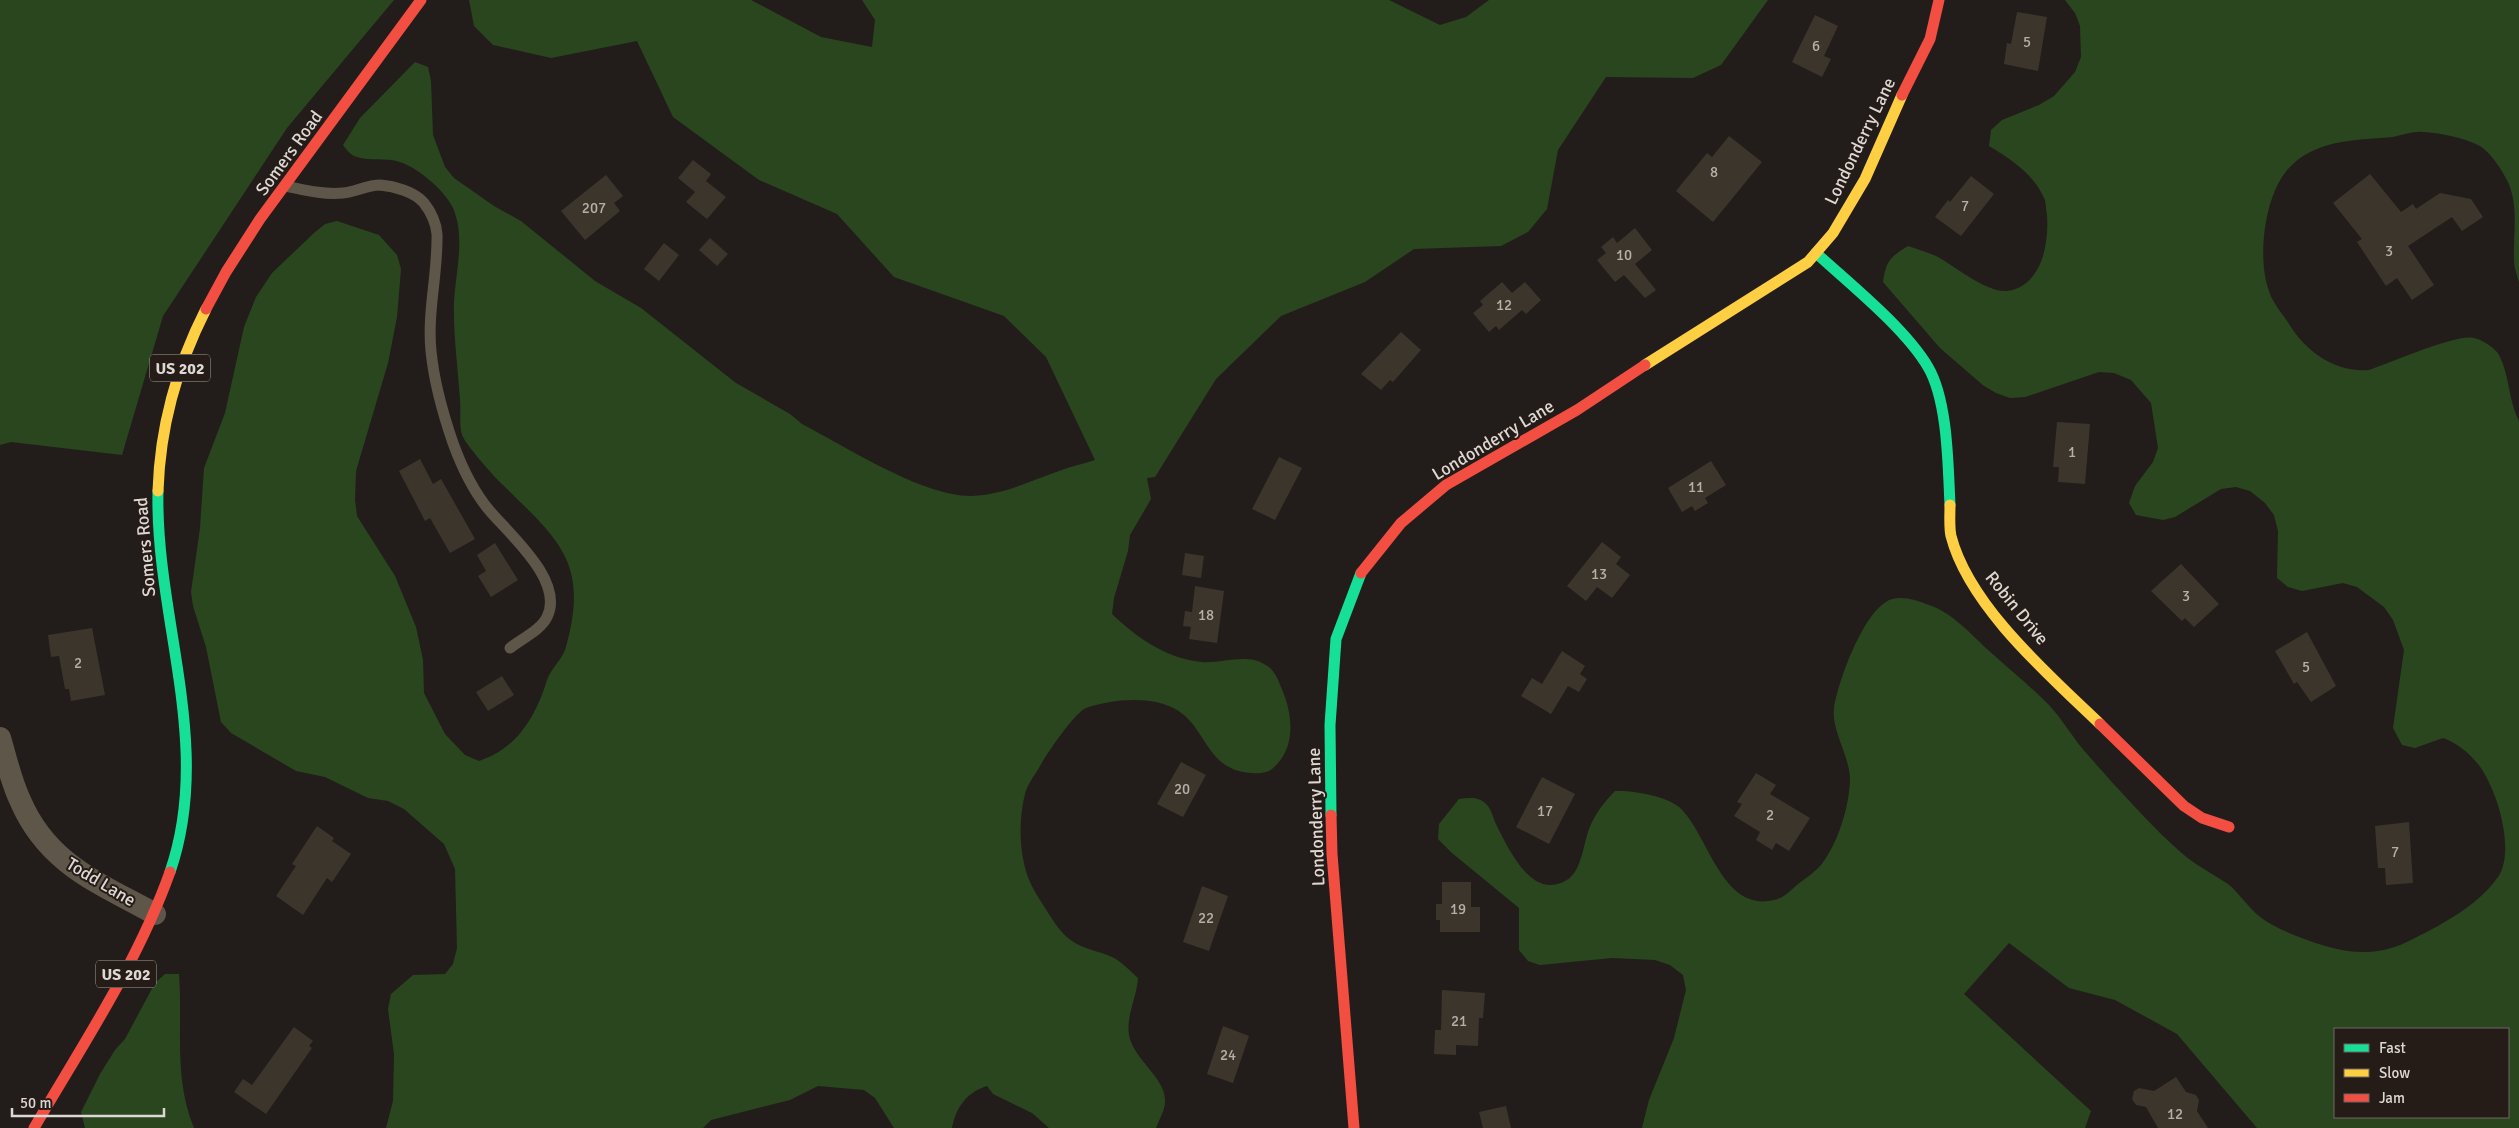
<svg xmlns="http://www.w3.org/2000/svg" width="2519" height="1128" viewBox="0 0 2519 1128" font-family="Signika,sans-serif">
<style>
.green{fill:#2a461e;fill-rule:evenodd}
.building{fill:#3c352b}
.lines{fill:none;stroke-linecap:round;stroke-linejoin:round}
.lane{stroke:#5e5649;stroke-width:11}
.street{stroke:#5e5649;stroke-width:22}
.fast{stroke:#16e098;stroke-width:11}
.slow{stroke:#ffcf43;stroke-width:11}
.jam{stroke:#f24e42;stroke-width:11}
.labels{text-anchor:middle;stroke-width:4;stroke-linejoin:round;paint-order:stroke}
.number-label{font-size:15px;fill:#b6afaa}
.shield{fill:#251c17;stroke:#a6a09b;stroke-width:1}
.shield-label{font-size:16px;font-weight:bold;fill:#ded8d4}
.street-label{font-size:18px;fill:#ded8d4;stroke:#251c17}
</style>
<rect width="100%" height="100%" fill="#221d1a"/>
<g class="green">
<path d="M0 0H394L287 128 163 316 122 455 11 442 0 445Z"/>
<path d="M469 0H751L821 37 872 47 875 20 862 0H1389L1440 25 1466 17 1489 0H1768L1721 65 1693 78 1606 77 1558 150 1547 209 1528 232 1501 246 1414 249 1365 282 1281 316 1216 379 1155 477 1147 478 1151 499 1130 535 1128 551 1114 598 1112 614C1137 638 1166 658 1201 662 1221 664 1246 653 1264 664 1274 669 1277 677 1281 687 1293 714 1297 748 1272 769 1267 773 1258 774 1251 773 1206 770 1207 728 1177 710 1153 695 1112 699 1086 708 1075 712 1045 756 1039 768 1034 776 1027 785 1025 794 1018 821 1019 857 1030 882 1034 891 1040 900 1045 908 1052 919 1061 934 1072 941 1083 949 1099 951 1112 957 1121 961 1130 971 1138 978 1137 997 1126 1015 1129 1035 1133 1059 1167 1079 1165 1102 1165 1110 1159 1120 1156 1128H1049L1032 1113 993 1094 987 1086C967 1092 956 1107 952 1128H894L875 1098 864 1090 818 1086 790 1100 711 1120 703 1128H386L393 1101 394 1054 388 1009 391 994 413 975 445 974 453 964 457 948 455 869 444 844 404 809 388 801 368 798 325 777 296 771 231 733 221 722 206 647 193 606 191 592 200 528 204 468 225 413 244 327 256 297 272 273 314 233 325 224 337 221 379 235 397 255 401 269 397 317 388 363 356 471 355 500 357 516 395 576 416 627 423 660 424 693 445 734 465 755 479 761C517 749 536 716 547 680 551 668 563 659 566 647 589 563 560 541 503 485 494 477 466 445 462 435 459 425 461 411 460 400 458 368 453 333 454 301 456 270 466 235 452 206 443 189 418 168 400 162 386 157 368 162 354 156 350 154 346 149 343 145L360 118 415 62 428 67 431 81 433 135 445 167 454 178 494 206 521 221 595 281 641 308 736 383 790 414 802 424C846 447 924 497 972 496 1003 495 1030 481 1059 471 1071 466 1083 464 1095 460L1046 357 1004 316 894 277 837 214 759 180 673 117 637 41 551 58 493 45 474 26Z"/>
<path d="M2065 0H2519V282C2517 275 2514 268 2514 260 2513 234 2519 207 2508 182 2502 170 2490 151 2478 145 2462 137 2440 133 2423 132 2413 131 2403 135 2393 137 2359 140 2320 139 2293 164 2265 188 2257 255 2268 288 2271 301 2282 313 2289 324 2306 352 2336 373 2369 370 2391 363 2455 334 2474 338 2483 340 2495 348 2499 355 2510 376 2508 400 2519 421V1128H2257L2177 1034 2115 1000 2069 988 2009 943 1964 994 2091 1111 2085 1128H1642L1649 1100 1674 1038 1686 990 1683 975 1670 965 1655 960 1612 958 1540 965 1528 961 1519 950V908L1452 853 1438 839 1439 824 1459 799C1469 798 1479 796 1487 805 1491 809 1493 817 1495 822 1505 842 1524 885 1550 885 1582 884 1581 851 1589 829 1595 814 1604 802 1615 791 1632 790 1666 796 1679 807 1708 832 1721 913 1774 900 1784 898 1790 891 1798 884 1806 878 1815 872 1821 865 1838 843 1849 808 1850 780 1850 756 1831 730 1834 708 1838 682 1862 616 1886 602 1897 594 1916 600 1929 605 1951 612 1971 634 1988 650 2008 668 2030 686 2049 705 2061 718 2070 733 2081 747 2107 777 2134 807 2162 835 2173 845 2184 856 2196 864 2206 871 2218 877 2228 884 2239 893 2248 907 2259 916 2270 925 2286 932 2299 937 2336 951 2369 960 2407 942 2439 926 2477 907 2498 877 2516 851 2497 788 2478 764 2468 752 2457 743 2443 738L2415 748 2402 745 2393 728 2404 650 2393 620 2384 607 2357 587 2343 583 2302 591 2288 587 2277 578 2278 531 2274 515 2265 503 2250 491 2236 487 2221 489 2175 517 2163 520 2136 515 2129 503 2135 486 2153 462 2158 448 2151 403 2131 380 2114 373 2099 372 2025 397 2010 398 1996 393 1984 386 1940 348 1883 282C1886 261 1890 257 1908 246 1917 249 1927 252 1936 256 1954 265 1986 293 2007 291 2042 286 2049 244 2047 215 2046 211 2046 205 2045 200 2034 174 2012 160 1989 146L1991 130 2002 120 2039 105 2054 96 2075 72 2081 57 2080 26 2075 13ZM2335 1029H2508V1117H2335Z"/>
<path d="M165 974H179C183 1027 173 1077 194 1128H85L81 1112 100 1074 115 1050 125 1039 155 983Z"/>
</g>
<g class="building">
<path d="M2017 12 2047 17 2038 71 2004 64 2007 43 2011 44Z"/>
<path d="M1815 15 1838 26 1824 56 1831 59 1822 77 1792 62Z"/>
<path d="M1729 136 1762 162 1713 222 1676 191 1707 153 1712 157Z"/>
<path d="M693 160 711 174 706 181 726 197 707 219 686 202 695 192 678 178Z"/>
<path d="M2370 174 2401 212 2413 204 2416 209 2440 193 2471 199 2483 217 2462 231 2452 217 2408 246 2434 285 2412 300 2397 278 2386 286 2357 242 2362 239 2333 203Z"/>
<path d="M606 175 623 196 614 203 620 211 585 240 561 211Z"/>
<path d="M1971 176 1994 194 1961 236 1935 217 1948 200 1950 202Z"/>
<path d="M1635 228 1652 250 1635 264 1656 290 1645 298 1624 275 1615 282 1597 260 1606 253 1601 247 1613 237 1617 243Z"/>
<path d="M710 238 728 254 717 266 699 250Z"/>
<path d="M664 243 679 255 659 281 644 269Z"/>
<path d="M1502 282 1512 293 1525 282 1541 300 1526 314 1522 310 1499 330 1496 326 1489 332 1473 313 1483 305 1480 301Z"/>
<path d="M1401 332 1421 350 1393 382 1390 380 1381 390 1361 374Z"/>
<path d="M2057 422 2090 424 2085 484 2058 482 2059 467H2053Z"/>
<path d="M1279 457 1302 468 1275 520 1252 509Z"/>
<path d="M420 459 433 484 441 479 475 539 450 553 430 518 425 521 399 471Z"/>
<path d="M1711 461 1726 485 1705 498 1708 503 1695 511 1692 506 1682 512 1668 488Z"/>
<path d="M1602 542 1621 557 1616 564 1630 575 1612 598 1597 587 1586 601 1567 586Z"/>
<path d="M495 543 518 580 491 597 478 576 486 571 477 555Z"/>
<path d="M1185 553 1204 556 1201 578 1182 575Z"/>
<path d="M2181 564 2219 604 2194 627 2185 618 2182 621 2151 591Z"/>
<path d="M1195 586 1224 591 1217 643 1189 639 1191 627 1183 626 1185 611 1192 612Z"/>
<path d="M92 628 105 695 71 701 69 689H65L59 656 51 657 48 635Z"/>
<path d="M2307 632 2336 686 2311 702 2297 682 2294 684 2275 651Z"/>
<path d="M1562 651 1585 666 1580 674 1587 679 1579 692 1568 686 1551 714 1521 696 1532 678 1542 684Z"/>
<path d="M502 676 514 695 488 711 476 692Z"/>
<path d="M1181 762 1206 775 1183 817 1157 804Z"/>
<path d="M1756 773 1776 785 1770 794 1810 818 1789 851 1776 843 1772 850 1756 840 1760 832 1734 816 1742 804 1737 802Z"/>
<path d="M1542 777 1575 794 1549 844 1516 827Z"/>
<path d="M2409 822 2413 883 2386 885 2385 868H2378L2375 826Z"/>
<path d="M317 826 334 838 332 841 351 854 332 882 327 878 303 915 276 896 296 866 292 864Z"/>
<path d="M1442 882H1471V907H1480V932H1440V920H1436V904H1442Z"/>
<path d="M1202 886 1228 896 1209 951 1183 942Z"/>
<path d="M1442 990 1485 993 1483 1018H1479L1478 1046 1456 1045V1055L1434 1054 1435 1030H1441Z"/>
<path d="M1223 1026 1249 1036 1233 1083 1207 1074Z"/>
<path d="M294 1027 313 1041 309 1046 312 1048 266 1114 234 1092 243 1079 252 1085Z"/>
<path d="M2176 1077 2186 1092 2196 1095 2199 1100 2197 1111 2208 1128H2158L2146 1107 2136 1105 2132 1099 2134 1091 2139 1088 2154 1091Z"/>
<path d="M1506 1106 1511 1128H1483L1479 1112Z"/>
</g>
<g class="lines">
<path class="lane" d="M286 186C305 190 324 195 343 193 355 192 367 185 380 185 394 186 415 192 424 203 431 212 436 223 437 234 438 273 427 312 431 351 434 382 443 414 453 443 461 465 474 492 489 510 509 534 565 581 547 617 541 630 521 639 510 648"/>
<path class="street" d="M0 738C6 758 11 781 20 800 47 864 99 883 155 914"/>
<g class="fast">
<path d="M1816 253C1850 284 1905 328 1928 367 1948 401 1948 466 1950 505"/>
<path d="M158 491C155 618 214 745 170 872"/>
<path d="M1331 815 1330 725 1336 639 1361 573"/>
</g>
<g class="slow">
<path d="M1645 365 1808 262 1833 233 1865 179 1902 95"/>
<path d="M158 491C160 426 177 366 206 309"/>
<path d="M1950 505C1950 515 1949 527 1951 536 1969 606 2049 675 2100 724"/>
</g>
<g class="jam">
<path d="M1902 95 1930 39 1939 0"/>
<path d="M206 309 226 272 260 219 421 0"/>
<path d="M1361 573 1401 523 1446 485 1577 410 1645 365"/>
<path d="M2100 724 2184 806 2202 818 2229 827"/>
<path d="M1331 815 1332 854 1354 1128"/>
<path d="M34 1128C83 1044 137 964 170 872"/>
</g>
</g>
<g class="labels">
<g class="number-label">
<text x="2027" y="47">5</text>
<text x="1816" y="51">6</text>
<text x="1714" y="177">8</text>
<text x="1965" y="211">7</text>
<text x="594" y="213">207</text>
<text x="2389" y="256">3</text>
<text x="1624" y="260">10</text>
<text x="1504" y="310">12</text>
<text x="2072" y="457">1</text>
<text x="1696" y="492">11</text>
<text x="1599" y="579">13</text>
<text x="2186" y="601">3</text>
<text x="1206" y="620">18</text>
<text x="78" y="668">2</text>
<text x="2306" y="672">5</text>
<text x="1182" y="794">20</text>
<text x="1545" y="816">17</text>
<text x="1770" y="820">2</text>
<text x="2395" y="857">7</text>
<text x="1458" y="914">19</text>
<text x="1206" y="923">22</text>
<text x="1459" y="1026">21</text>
<text x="1228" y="1060">24</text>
<text x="2175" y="1119">12</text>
</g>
<g class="shield">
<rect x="150" y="354.5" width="60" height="27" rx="4"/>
<rect x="96" y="960.5" width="60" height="27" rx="4"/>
</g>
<g class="shield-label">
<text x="180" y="374">US 202</text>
<text x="126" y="980">US 202</text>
</g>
<g class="street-label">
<text transform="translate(1860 141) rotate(-64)" y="6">Londonderry Lane</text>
<text transform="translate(289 153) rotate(-54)" y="6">Somers Road</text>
<text transform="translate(1493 440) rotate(-31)" y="6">Londonderry Lane</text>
<text transform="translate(145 547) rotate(-95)" y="6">Somers Road</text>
<text transform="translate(2017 608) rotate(51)" y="6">Robin Drive</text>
<text transform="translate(1316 817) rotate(-92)" y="6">Londonderry Lane</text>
<text transform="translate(101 882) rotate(31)" y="6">Todd Lane</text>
</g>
</g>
<rect x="2334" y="1028" width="175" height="90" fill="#251c17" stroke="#6f6763"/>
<rect x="2344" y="1044" width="25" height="8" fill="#16e098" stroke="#6f6763"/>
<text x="2379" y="1053" font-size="15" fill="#ded8d4">Fast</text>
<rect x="2344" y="1069" width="25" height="8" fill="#ffcf43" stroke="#6f6763"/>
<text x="2379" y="1078" font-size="15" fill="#ded8d4">Slow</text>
<rect x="2344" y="1094" width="25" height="8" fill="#f24e42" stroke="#6f6763"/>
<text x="2379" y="1103" font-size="15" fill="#ded8d4">Jam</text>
<path d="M12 1108v8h152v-8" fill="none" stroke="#ded8d4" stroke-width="2.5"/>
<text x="20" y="1108" font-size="15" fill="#ded8d4" stroke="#251c17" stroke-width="4" paint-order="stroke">50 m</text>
</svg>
